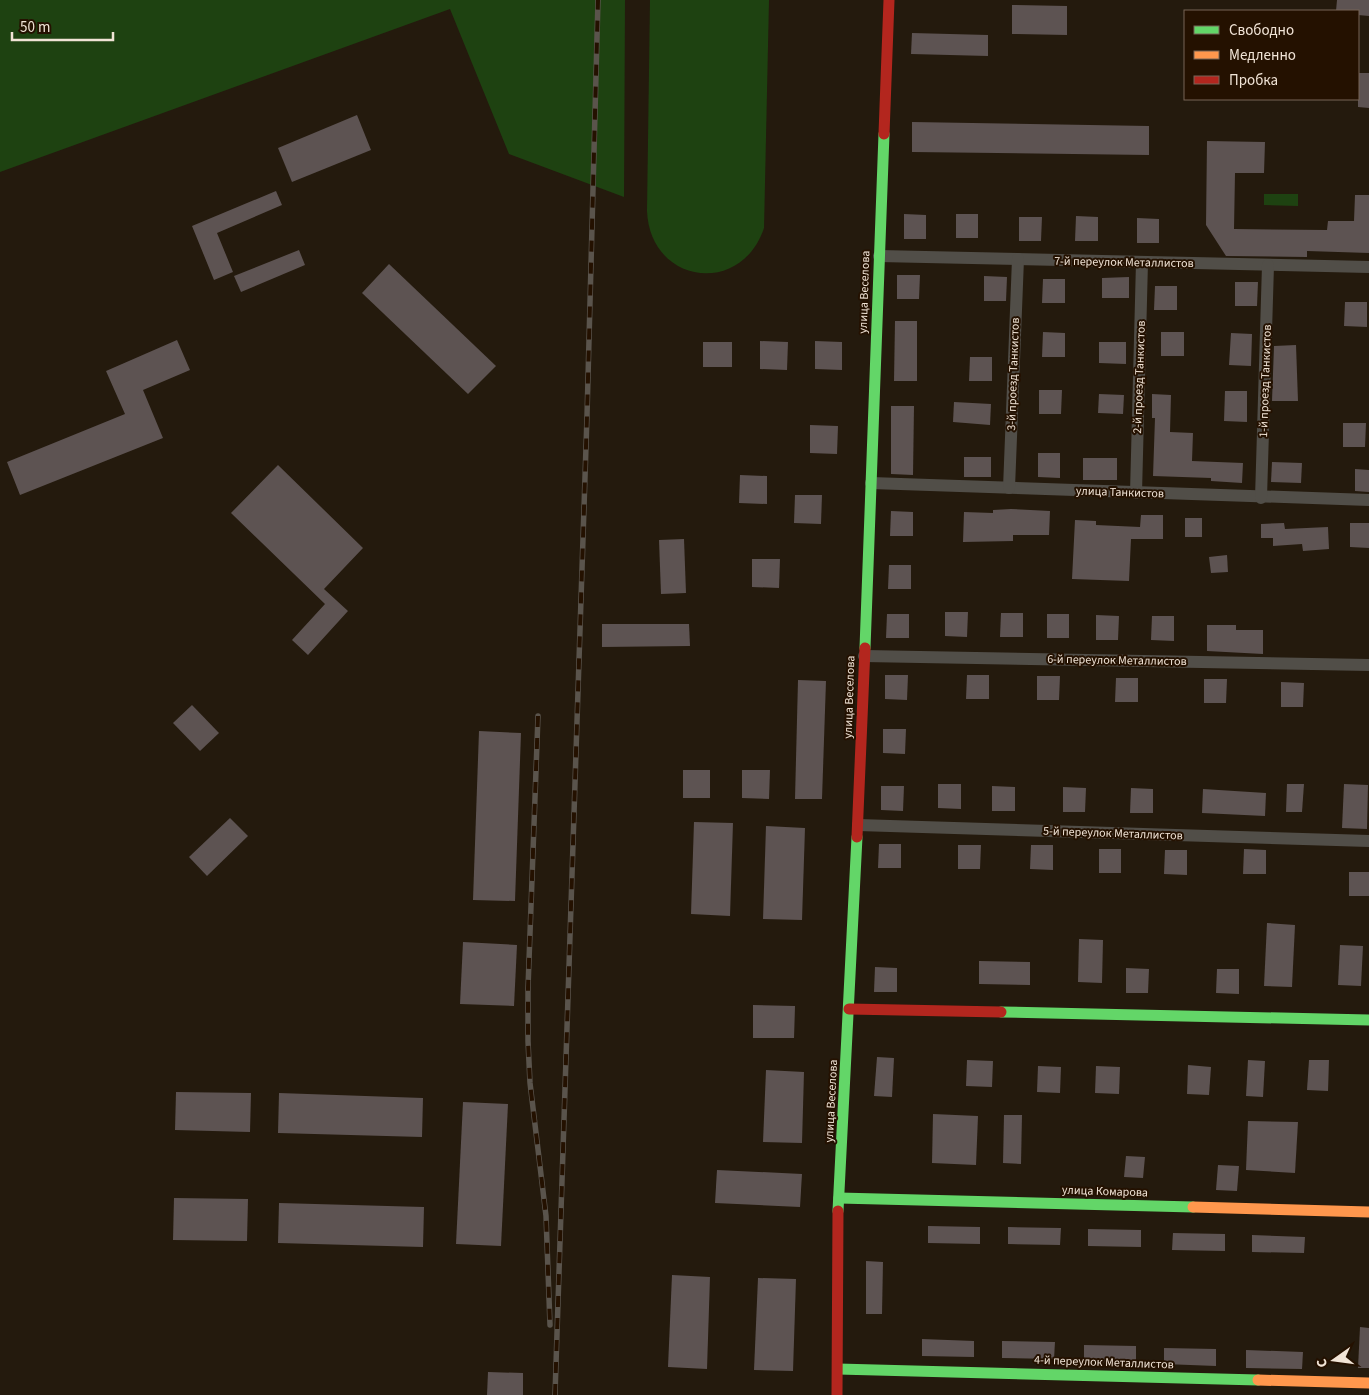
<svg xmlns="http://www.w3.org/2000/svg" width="1369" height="1395" viewBox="0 0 1369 1395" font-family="'Source Sans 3',sans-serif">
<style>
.green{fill:#1e4211}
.building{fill:#5d5352}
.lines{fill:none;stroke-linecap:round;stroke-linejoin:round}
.street{stroke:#514e48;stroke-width:12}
.fast{stroke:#63d668;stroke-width:11}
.slow{stroke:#ff974d;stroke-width:11}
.jam{stroke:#b3261e;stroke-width:11}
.rail-casing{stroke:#5a544c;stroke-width:5.5}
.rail{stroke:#241100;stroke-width:4;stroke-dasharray:11;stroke-linecap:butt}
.labels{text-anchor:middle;stroke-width:4;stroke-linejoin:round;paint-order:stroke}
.street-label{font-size:12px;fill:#f1e4d6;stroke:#241100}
</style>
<rect width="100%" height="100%" fill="#241a0d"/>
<g class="green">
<path d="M0 0H625L624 197 509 154 450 9 0 172Z"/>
<path d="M650 0H769L764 228C741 297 650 284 647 211Z"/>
<path d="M1264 194H1298V206L1264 205Z"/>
</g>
<g class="building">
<path d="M1337 0H1369V16L1358 15V11H1336Z"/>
<path d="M1012 5 1067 6V35L1012 34Z"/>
<path d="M912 33 988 35V56L911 54Z"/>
<path d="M1358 73H1369V108L1358 107Z"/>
<path d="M357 115 371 150 292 182 278 148Z"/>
<path d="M912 122 1149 126V155L912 152Z"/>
<path d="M1207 141 1265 142 1264 173H1235L1234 229 1327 230 1328 221H1354L1355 195H1369V253L1307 251V257L1226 256 1206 225Z"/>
<path d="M276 191 282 205 217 233 233 272 214 280 192 226Z"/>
<path d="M904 214 926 215V239H904Z"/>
<rect x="956" y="214" width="22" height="24"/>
<path d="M1076 216 1098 217V241H1075Z"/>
<path d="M1019 217H1042L1041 241H1019Z"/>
<path d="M1137 218 1159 219V243H1137Z"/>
<path d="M299 250 305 265 241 292 234 276Z"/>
<path d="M389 264 496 366 468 394 362 293Z"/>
<path d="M897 275H920L919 299H897Z"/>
<path d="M984 276 1007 277 1006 301H984Z"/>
<path d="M1129 277V298H1102V278Z"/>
<path d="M1043 279H1065V303H1042Z"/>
<path d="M1235 282H1258L1257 306H1235Z"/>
<path d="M1155 286H1177V310H1154Z"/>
<path d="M1345 302H1367V327L1344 326Z"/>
<path d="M895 321H917V381H894Z"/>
<path d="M1043 332 1065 333V357H1042Z"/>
<rect x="1161" y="332" width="23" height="24"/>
<path d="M1231 333 1252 334 1251 366 1229 365Z"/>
<path d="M177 340 190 370 143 390 163 438 20 495 7 462 125 414 106 371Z"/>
<path d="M760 341 788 342 787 370 760 369Z"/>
<path d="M815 341 842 342V370L815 369Z"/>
<rect x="703" y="342" width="29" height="25"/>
<path d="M1099 342H1126V364L1099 363Z"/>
<path d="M1296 345 1298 401H1272L1274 346Z"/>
<path d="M970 357H992V381H969Z"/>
<path d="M1039 390H1062L1061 414H1039Z"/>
<path d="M1225 391H1247V422L1224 421Z"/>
<path d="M1099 394 1124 395 1123 414 1098 413Z"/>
<path d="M1152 394 1171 395 1170 432 1193 433 1192 461 1243 463 1242 483 1211 481V478L1153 476 1155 418H1152Z"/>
<path d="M954 402 991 404 990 425 953 422Z"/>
<path d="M891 406H914L913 475 891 474Z"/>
<path d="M1343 423H1366L1365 447H1343Z"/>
<path d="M810 425 838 426 837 454 810 453Z"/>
<path d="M1038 453H1060V478L1038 477Z"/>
<rect x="964" y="457" width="27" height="20"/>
<rect x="1083" y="458" width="34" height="22"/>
<path d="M1272 462 1302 463 1301 483 1271 482Z"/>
<path d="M278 465 363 548 324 589 348 611 308 655 292 640 325 604 231 513Z"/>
<path d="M1355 469 1369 470V492L1355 491Z"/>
<path d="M740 475 767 476V504L739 503Z"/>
<path d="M795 495H822L821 524 794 523Z"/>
<path d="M1011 509 1050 511 1049 535H1013V541L963 542 964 512 993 513V510Z"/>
<path d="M891 511 913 512V536H890Z"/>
<path d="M1141 515H1163V539H1131L1129 581 1072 579 1075 520 1096 521V525L1140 527Z"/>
<rect x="1185" y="518" width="17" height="19"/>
<path d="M1284 523 1285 529 1328 527 1329 549 1303 551 1302 544 1273 546V538H1261V524Z"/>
<path d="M1350 523H1369V548L1350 547Z"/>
<path d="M684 539 686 593 661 594 659 540Z"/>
<path d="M1227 555 1228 572 1211 573 1209 557Z"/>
<path d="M752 559H780L779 588 752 587Z"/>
<path d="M889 565H911V589H888Z"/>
<path d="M945 612H968L967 637 945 636Z"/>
<path d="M1001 613H1023V637H1000Z"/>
<path d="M887 614H909V638H886Z"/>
<rect x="1047" y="614" width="22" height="24"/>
<path d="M1096 615 1119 616 1118 640H1096Z"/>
<path d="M1152 616H1174V641L1151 640Z"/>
<path d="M602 624H689L690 646 602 647Z"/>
<path d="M1207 625H1236V630H1263V654L1207 651Z"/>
<path d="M885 675H908L907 700 885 699Z"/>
<path d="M967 675H989V699H966Z"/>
<path d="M1037 676H1060L1059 700H1037Z"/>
<path d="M1116 678H1138V702H1115Z"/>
<path d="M1204 679H1227L1226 703H1204Z"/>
<path d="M798 680 826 681 822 799H795Z"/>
<path d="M1281 682 1304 683 1303 707H1281Z"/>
<path d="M192 705 219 733 200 751 173 723Z"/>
<path d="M883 729H906L905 754 883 753Z"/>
<path d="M479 731 521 733 515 901 473 900Z"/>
<rect x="683" y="770" width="27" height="28"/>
<path d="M742 770H770L769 799 742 798Z"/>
<path d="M938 784H961V809L938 808Z"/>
<path d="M1287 784H1304L1302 812H1286Z"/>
<path d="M1344 784 1368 785 1367 829 1342 828Z"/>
<path d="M881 786H904L903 811 881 810Z"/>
<path d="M992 786 1015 787V811H992Z"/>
<path d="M1063 787 1086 788 1085 812H1063Z"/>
<path d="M1131 788 1153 789V813H1130Z"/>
<path d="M1203 789 1266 793 1265 816 1202 813Z"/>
<path d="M230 818 248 836 207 876 189 857Z"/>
<path d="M694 822 733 823 730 916 691 914Z"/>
<path d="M766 826 805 828 802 920 763 919Z"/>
<path d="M879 844H901V868H878Z"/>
<path d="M958 845H981L980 869H958Z"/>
<path d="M1031 845H1053V870L1030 869Z"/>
<rect x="1099" y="849" width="22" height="24"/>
<path d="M1244 849 1266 850V874H1243Z"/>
<path d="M1165 850H1187V875L1164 874Z"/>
<rect x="1349" y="872" width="20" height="24"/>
<path d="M1267 923 1295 925 1292 987 1264 986Z"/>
<path d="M1079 939 1103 940 1102 983 1078 982Z"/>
<path d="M463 942 517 945 514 1006 460 1004Z"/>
<path d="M1340 945 1363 946 1361 986 1338 985Z"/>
<path d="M979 961 1030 962V985L979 984Z"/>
<path d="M875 967 897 968V992H874Z"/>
<path d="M1126 968 1149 969 1148 993H1126Z"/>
<path d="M1217 969H1239V994L1216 993Z"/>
<path d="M753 1005 795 1006 794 1038H753Z"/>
<path d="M877 1057 894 1058 892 1097 874 1096Z"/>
<path d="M967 1060 993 1061 992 1087 966 1086Z"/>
<path d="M1248 1060 1265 1061 1263 1097 1246 1096Z"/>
<path d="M1309 1060H1329L1328 1091 1307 1090Z"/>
<path d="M1188 1065 1211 1067 1209 1095 1187 1094Z"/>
<path d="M1038 1066 1061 1067 1060 1093 1037 1092Z"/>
<path d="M1096 1066 1120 1067 1119 1094 1095 1093Z"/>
<path d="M766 1070 804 1072 802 1143 763 1142Z"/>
<path d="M176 1092 251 1093 250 1132 175 1130Z"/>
<path d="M279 1093 423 1098 422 1137 278 1133Z"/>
<path d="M463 1102 508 1104 501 1246 456 1244Z"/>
<path d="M933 1114 978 1116 976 1165 932 1163Z"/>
<path d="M1004 1115H1022L1021 1164 1003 1163Z"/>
<path d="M1248 1121 1298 1122 1295 1173 1246 1170Z"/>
<path d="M1126 1156 1145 1157 1143 1178 1124 1177Z"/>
<path d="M1218 1165 1239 1166 1237 1191 1216 1190Z"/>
<path d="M717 1170 802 1174 800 1207 715 1203Z"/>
<path d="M174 1198 248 1199 247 1241 173 1240Z"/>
<path d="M279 1203 424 1207 423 1247 278 1243Z"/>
<path d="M928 1226 980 1227V1244L928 1243Z"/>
<path d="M1008 1227 1061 1228 1060 1245 1008 1244Z"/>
<path d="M1088 1229 1141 1230V1247L1088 1246Z"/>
<path d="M1173 1233 1225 1234V1251L1172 1250Z"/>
<path d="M1252 1235 1305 1237 1304 1253 1252 1252Z"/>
<path d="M866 1261 883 1262 882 1314H866Z"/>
<path d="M672 1275 710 1277 707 1369 668 1367Z"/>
<path d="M758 1278 796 1279 793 1371 754 1370Z"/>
<path d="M1360 1327 1369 1328V1368H1358Z"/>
<path d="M922 1339 974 1341V1357L922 1356Z"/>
<path d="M1002 1341 1055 1342 1054 1359 1002 1358Z"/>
<path d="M1084 1345 1136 1346V1363L1084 1362Z"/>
<path d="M1164 1348 1216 1349V1366L1164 1364Z"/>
<path d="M1246 1350 1303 1352 1302 1369 1246 1368Z"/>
<path d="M488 1372 523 1373V1395H487Z"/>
</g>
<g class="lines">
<g class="street">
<path d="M879 256 1369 267"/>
<path d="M871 483 1369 500"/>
<path d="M1009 488 1018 259"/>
<path d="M1136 493 1142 262"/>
<path d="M1261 498 1268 265"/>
<path d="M864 656 1369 665"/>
<path d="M858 825 1369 841"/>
</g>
<g class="fast">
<path d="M865 648 884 134"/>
<path d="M1001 1012 1369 1020"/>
<path d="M839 1198 1193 1207"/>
<path d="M838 1211 857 837"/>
<path d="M838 1369 1258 1380"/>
</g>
<g class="slow">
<path d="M1193 1207 1369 1212"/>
<path d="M1258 1380 1369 1383"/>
</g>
<g class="jam">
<path d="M884 134 889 0"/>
<path d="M857 837 865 648"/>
<path d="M849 1009 1001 1012"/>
<path d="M837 1395 838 1211"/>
</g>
<g class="rail-casing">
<g id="rail">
<path d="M538 716 528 988V1041L530 1083 546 1216 550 1325"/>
<path d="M555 1395 587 416 598 0"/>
</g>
</g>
<use href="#rail" class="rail"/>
</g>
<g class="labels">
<g class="street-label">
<text transform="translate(1124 262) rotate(1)" y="4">7-й переулок Металлистов</text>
<text transform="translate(864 292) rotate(-88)" y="4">улица Веселова</text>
<text transform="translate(1013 374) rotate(-88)" y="4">3-й проезд Танкистов</text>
<text transform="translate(1139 377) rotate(-88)" y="4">2-й проезд Танкистов</text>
<text transform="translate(1265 381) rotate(-88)" y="4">1-й проезд Танкистов</text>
<text transform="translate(1120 492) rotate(2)" y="4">улица Танкистов</text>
<text transform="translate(1117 660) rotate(1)" y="4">6-й переулок Металлистов</text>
<text transform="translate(849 697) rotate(-88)" y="4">улица Веселова</text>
<text transform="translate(1113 833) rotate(2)" y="4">5-й переулок Металлистов</text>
<text transform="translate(831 1101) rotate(-87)" y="4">улица Веселова</text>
<text transform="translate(1105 1191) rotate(2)" y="4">улица Комарова</text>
<text transform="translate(1104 1362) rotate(2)" y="4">4-й переулок Металлистов</text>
</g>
</g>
<rect x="1184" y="10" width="175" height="90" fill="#241100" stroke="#766556"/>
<rect x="1194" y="26" width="25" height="8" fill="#63d668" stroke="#766556"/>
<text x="1229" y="35" font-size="15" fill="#f1e4d6">Свободно</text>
<rect x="1194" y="51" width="25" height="8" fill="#ff974d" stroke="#766556"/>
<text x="1229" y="60" font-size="15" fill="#f1e4d6">Медленно</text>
<rect x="1194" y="76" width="25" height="8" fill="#b3261e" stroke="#766556"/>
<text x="1229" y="85" font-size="15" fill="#f1e4d6">Пробка</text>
<g transform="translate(1334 1360) rotate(256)" stroke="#241100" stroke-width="4" paint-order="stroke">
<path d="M0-4L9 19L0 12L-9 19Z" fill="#f1e4d6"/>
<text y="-8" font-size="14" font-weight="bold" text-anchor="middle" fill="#f1e4d6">С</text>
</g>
<path d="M12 32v8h101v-8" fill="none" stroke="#f1e4d6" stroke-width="2.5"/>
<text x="20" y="32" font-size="15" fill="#f1e4d6" stroke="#241100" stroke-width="4" paint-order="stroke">50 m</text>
</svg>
